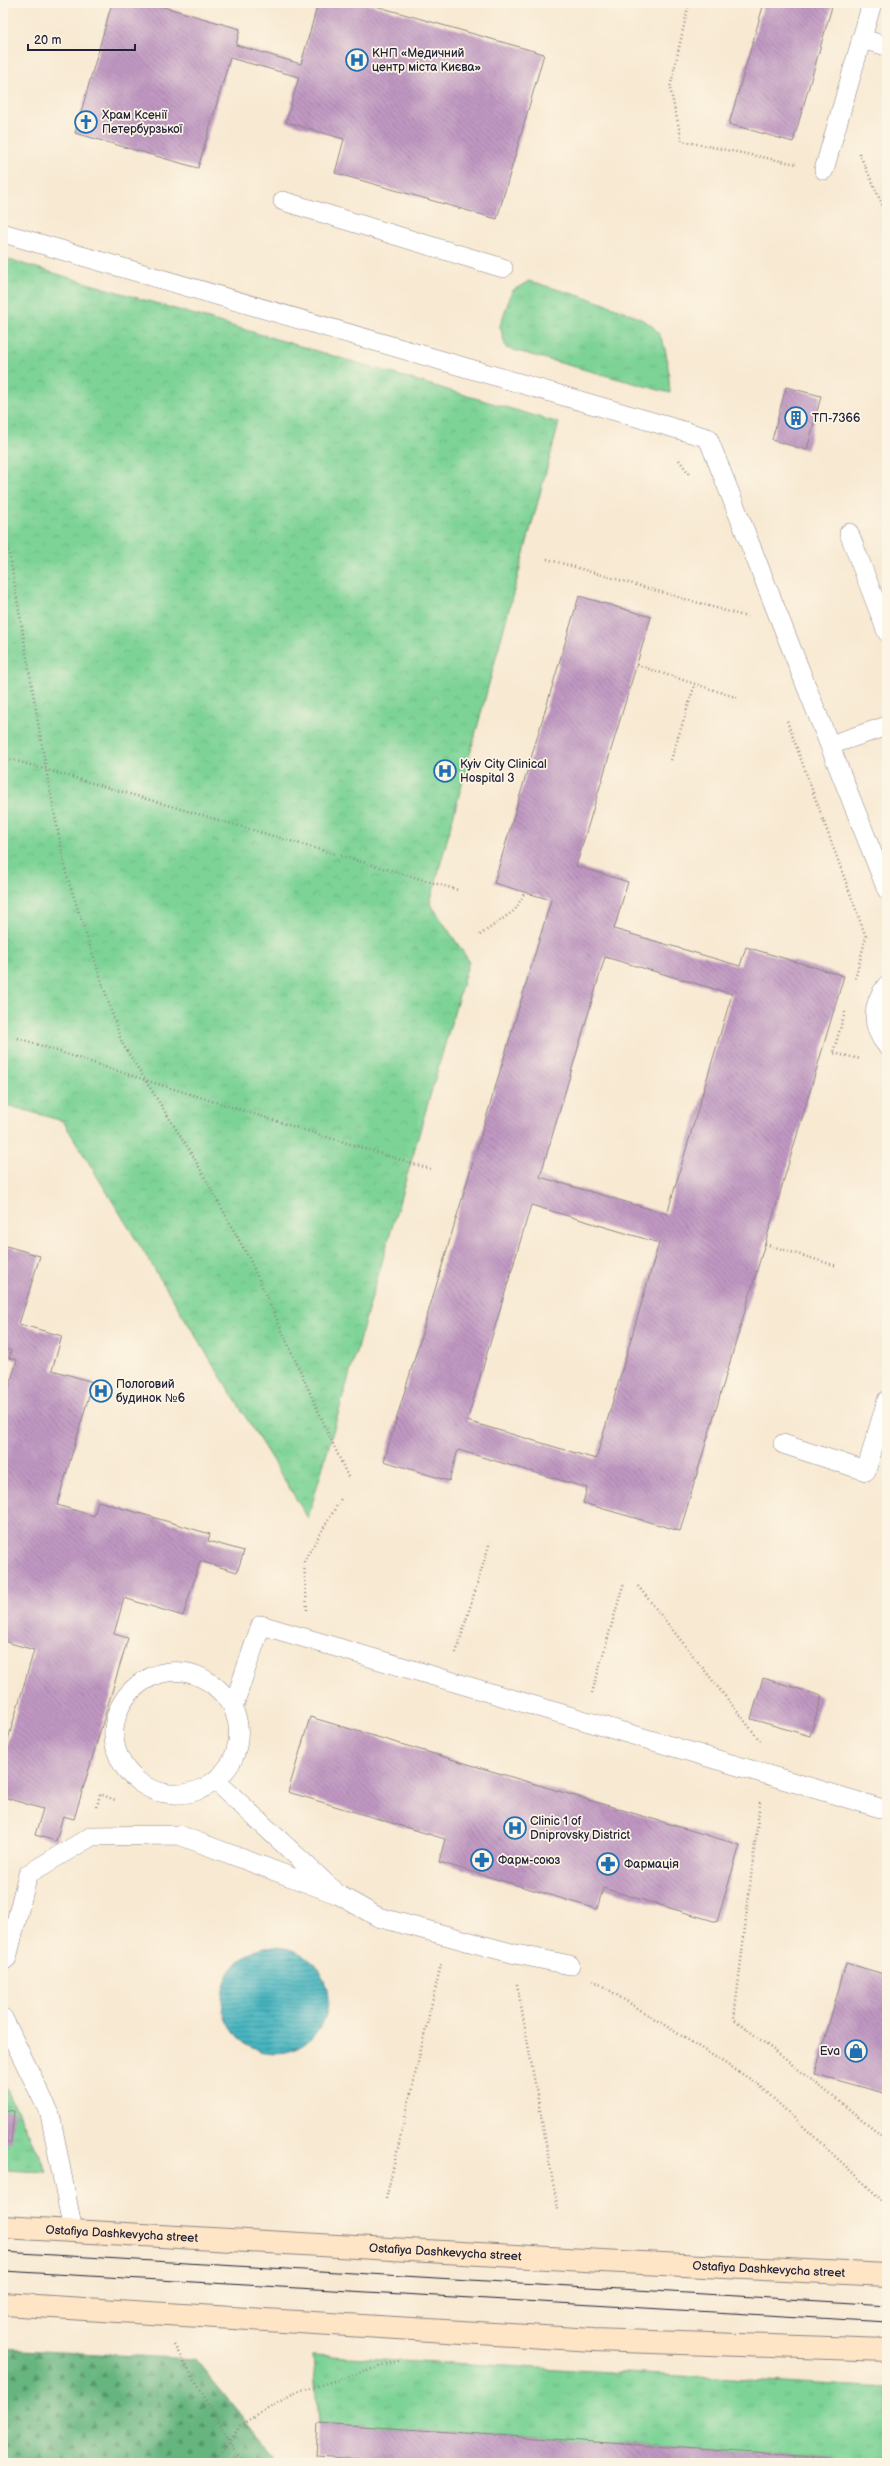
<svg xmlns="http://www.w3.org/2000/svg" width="890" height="2466" viewBox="0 0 890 2466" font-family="'Balsamiq Sans',sans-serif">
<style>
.grass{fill:url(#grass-tufts);stroke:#507a68}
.forest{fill:url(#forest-firs);stroke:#446c5d}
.park{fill:url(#park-crowns);stroke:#507a68}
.water{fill:url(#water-rules);stroke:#346c7e}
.building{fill:url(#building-back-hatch);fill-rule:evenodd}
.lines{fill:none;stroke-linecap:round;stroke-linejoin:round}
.lane-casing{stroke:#8d8686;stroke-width:20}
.secondary-casing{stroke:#8d8686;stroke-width:24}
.path{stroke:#8d8686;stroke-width:2.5;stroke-dasharray:1 3;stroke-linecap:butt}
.lane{stroke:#fff;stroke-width:19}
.secondary{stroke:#fde5c5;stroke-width:22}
.tram{stroke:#22223b;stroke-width:1}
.labels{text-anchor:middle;stroke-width:3.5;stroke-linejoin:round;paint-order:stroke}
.poi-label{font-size:12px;fill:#22223b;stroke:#fcf5e5;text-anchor:start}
.street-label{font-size:12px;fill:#22223b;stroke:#fcf5e5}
</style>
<defs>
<pattern id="grass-tufts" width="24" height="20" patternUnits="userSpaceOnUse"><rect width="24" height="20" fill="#7dd396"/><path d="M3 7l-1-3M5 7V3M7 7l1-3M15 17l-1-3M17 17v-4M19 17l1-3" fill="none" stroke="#6cb582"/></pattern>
<pattern id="forest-firs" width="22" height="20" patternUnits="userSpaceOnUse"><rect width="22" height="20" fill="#66b57f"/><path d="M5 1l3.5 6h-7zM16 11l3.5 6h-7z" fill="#549369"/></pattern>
<pattern id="park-crowns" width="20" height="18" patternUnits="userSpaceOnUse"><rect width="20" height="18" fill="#7dd396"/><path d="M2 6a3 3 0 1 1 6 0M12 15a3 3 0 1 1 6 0" fill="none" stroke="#6cb582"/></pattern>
<pattern id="water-rules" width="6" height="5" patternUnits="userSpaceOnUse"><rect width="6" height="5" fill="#46b5c0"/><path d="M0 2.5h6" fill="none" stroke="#3a939d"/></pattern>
<pattern id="building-back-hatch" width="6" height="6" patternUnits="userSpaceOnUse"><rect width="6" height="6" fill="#c098c2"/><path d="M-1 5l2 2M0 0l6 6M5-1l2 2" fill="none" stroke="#9c7c9f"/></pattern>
</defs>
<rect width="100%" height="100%" fill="#fcf5e5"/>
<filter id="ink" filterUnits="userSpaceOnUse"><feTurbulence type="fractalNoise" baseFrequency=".025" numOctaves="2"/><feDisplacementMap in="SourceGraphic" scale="8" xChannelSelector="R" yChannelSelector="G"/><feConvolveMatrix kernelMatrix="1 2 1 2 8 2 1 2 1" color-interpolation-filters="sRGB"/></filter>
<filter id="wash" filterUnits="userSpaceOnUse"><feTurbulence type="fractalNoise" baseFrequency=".012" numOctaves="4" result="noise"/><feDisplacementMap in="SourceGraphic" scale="16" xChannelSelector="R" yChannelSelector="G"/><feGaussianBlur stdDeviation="0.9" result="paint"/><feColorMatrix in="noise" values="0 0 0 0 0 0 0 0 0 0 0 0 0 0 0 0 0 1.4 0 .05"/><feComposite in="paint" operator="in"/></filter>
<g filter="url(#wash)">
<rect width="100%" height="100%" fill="#f8e9d2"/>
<g class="grass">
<path d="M529 281C557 290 641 310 657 331 669 348 668 373 670 393L506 348 500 326 512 291Z"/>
<path d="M3 2082 47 2172 3 2170Z"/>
<path d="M313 2355 887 2388V2462L318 2423Z"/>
</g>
<path class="forest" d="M3 2349 195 2359 280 2463H3Z"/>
<path class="park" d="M3 258 559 423 430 903 469 961 308 1518 63 1121 3 1104Z"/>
<circle class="water" cx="275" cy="2000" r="53"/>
<g id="blocks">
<g class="building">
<path d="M112 3H150L240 29 236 45 301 64 318 3H365L544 54 497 219 335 173 344 139 286 122 299 77 230 58 198 168 75 133Z"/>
<path d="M764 3H833L793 142 729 124Z"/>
<path d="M786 387 821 396 807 450 772 440Z"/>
<path d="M579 596 651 617 576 866 628 882 614 929 740 966 746 947 844 976 680 1531 583 1503 587 1488 458 1450 449 1481 384 1461 551 900 494 883ZM605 957 732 994 667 1214 540 1177ZM531 1205 659 1243 596 1459 467 1421Z"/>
<path d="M3 1245 40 1256 19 1324 62 1336 52 1370 93 1382 57 1505 94 1516 98 1501 210 1534 208 1541 244 1551 237 1572 200 1561 183 1616 124 1598 114 1634 128 1638 74 1819 63 1816 56 1841 35 1835 43 1809 3 1797V1757L34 1650 3 1641V1408L17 1360 9 1358 11 1351 3 1348Z"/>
<path d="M763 1678 822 1696 810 1736 751 1719Z"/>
<path d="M310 1717 740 1845 717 1922 603 1888 597 1909 439 1862 445 1839 288 1792Z"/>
<path d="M846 1963 887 1975V2094L815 2074Z"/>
<path d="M3 2110 14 2111 11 2143 3 2142Z"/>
<path d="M318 2423 887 2462V2463H414L316 2456Z"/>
</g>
</g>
</g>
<g filter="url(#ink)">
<use href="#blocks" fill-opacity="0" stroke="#8d8686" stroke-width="1"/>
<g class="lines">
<g class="lane-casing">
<g id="lane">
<path d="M861 39 887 46"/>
<path d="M824 170 872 3"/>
<path d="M283 201 503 268"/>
<path d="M3 233 708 438 887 890"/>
<path d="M849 533 887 632"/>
<path d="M830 745 887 726"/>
<path d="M887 985C871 1005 871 1027 887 1046"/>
<path d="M783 1444 866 1471 887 1400"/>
<path d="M234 1708C180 1626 84 1699 123 1765 132 1779 147 1790 164 1793 186 1797 208 1790 223 1773 235 1761 240 1743 238 1726 238 1719 233 1712 234 1706 242 1678 252 1652 261 1625L887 1810"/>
<path d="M216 1781 332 1889"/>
<path d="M3 1961 7 1958 28 1874 92 1836 179 1835 339 1895 378 1917 511 1953 570 1965"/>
<path d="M3 2018 50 2114 73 2231"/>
</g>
</g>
<g class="secondary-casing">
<g id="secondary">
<path id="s1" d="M3 2227 602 2261 887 2275"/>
<path d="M3 2304 593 2340 887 2350"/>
</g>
</g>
<g class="path">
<path d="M689 3 670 88 682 141 796 164"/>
<path d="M859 153 887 215"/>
<path d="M679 460 690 475"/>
<path d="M3 531 10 558 46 769 66 873 122 1043 193 1156 250 1260 348 1477"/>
<path d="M547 559 747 617"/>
<path d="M637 665 738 698"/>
<path d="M787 721 866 937 855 979"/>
<path d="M3 757 458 890"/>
<path d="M671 760 695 684"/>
<path d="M480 935 515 910 525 892"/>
<path d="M845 1012 833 1053 861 1059"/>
<path d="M18 1038 145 1080 433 1170"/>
<path d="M765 1244 837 1266"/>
<path d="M638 1586 762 1743"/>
<path d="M307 1610 304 1561 342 1497"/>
<path d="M456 1653 490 1542"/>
<path d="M592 1693 624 1582"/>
<path d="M760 1802 734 2019 887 2139"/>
<path d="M97 1807 100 1794 115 1800"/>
<path d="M593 1980 758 2084 887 2205"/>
<path d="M517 1984 558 2210"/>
<path d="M386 2199 441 1964"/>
<path d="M174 2345 243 2463"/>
<path d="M205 2463 222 2453 240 2426 292 2394 401 2360"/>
</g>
<use href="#lane" class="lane"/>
<use href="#secondary" class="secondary"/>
<g class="tram">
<path d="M3 2252 887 2305"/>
<path d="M3 2271 887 2322"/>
</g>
</g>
</g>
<defs>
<g id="hospital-ring" transform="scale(1.15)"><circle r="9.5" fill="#fcf5e5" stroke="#1f6fb2" stroke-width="1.5"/><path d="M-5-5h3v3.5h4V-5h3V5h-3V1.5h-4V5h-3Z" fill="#1f6fb2"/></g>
<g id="church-ring" transform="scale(1.15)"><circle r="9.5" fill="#fcf5e5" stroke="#1f6fb2" stroke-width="1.5"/><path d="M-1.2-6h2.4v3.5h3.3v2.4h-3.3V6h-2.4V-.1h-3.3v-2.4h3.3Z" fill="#1f6fb2"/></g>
<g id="building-ring" transform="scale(1.15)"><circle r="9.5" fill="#fcf5e5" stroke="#1f6fb2" stroke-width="1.5"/><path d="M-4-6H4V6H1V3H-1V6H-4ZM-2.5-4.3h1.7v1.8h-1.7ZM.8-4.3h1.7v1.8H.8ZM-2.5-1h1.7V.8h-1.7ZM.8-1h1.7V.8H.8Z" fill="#1f6fb2"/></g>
<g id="pharmacy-ring" transform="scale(1.15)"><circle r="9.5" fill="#fcf5e5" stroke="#1f6fb2" stroke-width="1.5"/><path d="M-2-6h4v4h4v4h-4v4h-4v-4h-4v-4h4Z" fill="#1f6fb2"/></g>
<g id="shop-ring" transform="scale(1.15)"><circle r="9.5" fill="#fcf5e5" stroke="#1f6fb2" stroke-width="1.5"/><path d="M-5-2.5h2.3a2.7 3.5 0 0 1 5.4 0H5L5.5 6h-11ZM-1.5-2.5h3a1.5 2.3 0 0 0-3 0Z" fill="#1f6fb2"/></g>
</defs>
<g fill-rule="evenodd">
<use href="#hospital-ring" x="357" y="60"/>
<use href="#church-ring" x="86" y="122"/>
<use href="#building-ring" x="796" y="418"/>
<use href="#hospital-ring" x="445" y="771"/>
<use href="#hospital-ring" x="101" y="1391"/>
<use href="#hospital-ring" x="515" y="1828"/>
<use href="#pharmacy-ring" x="482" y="1860"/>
<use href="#pharmacy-ring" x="608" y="1864"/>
<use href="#shop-ring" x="856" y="2051"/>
</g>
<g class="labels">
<g class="poi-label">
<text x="372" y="57">КНП «Медичний<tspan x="372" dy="14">центр міста Києва»</tspan></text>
<text x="102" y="119">Храм Ксенії<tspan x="102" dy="14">Петербурзької</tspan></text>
<text x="812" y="422">ТП-7366</text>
<text x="460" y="768">Kyiv City Clinical<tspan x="460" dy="14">Hospital 3</tspan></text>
<text x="116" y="1388">Пологовий<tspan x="116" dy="14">будинок №6</tspan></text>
<text x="530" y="1825">Clinic 1 of<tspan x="530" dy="14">Dniprovsky District</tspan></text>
<text x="498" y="1864">Фарм-союз</text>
<text x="624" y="1868">Фармація</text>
<text x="840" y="2055" text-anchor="end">Eva</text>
</g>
<g class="street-label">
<text dy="4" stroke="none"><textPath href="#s1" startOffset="119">Ostafiya Dashkevycha street</textPath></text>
<text dy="4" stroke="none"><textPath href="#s1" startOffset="443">Ostafiya Dashkevycha street</textPath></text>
<text dy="4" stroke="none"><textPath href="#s1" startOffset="767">Ostafiya Dashkevycha street</textPath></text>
</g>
</g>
<rect width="890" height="2466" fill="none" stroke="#fcf5e5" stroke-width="16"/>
<path d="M28 44v6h107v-6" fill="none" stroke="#22223b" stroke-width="2"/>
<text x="34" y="44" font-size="12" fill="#22223b" stroke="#fcf5e5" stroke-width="3" paint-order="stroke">20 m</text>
</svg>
